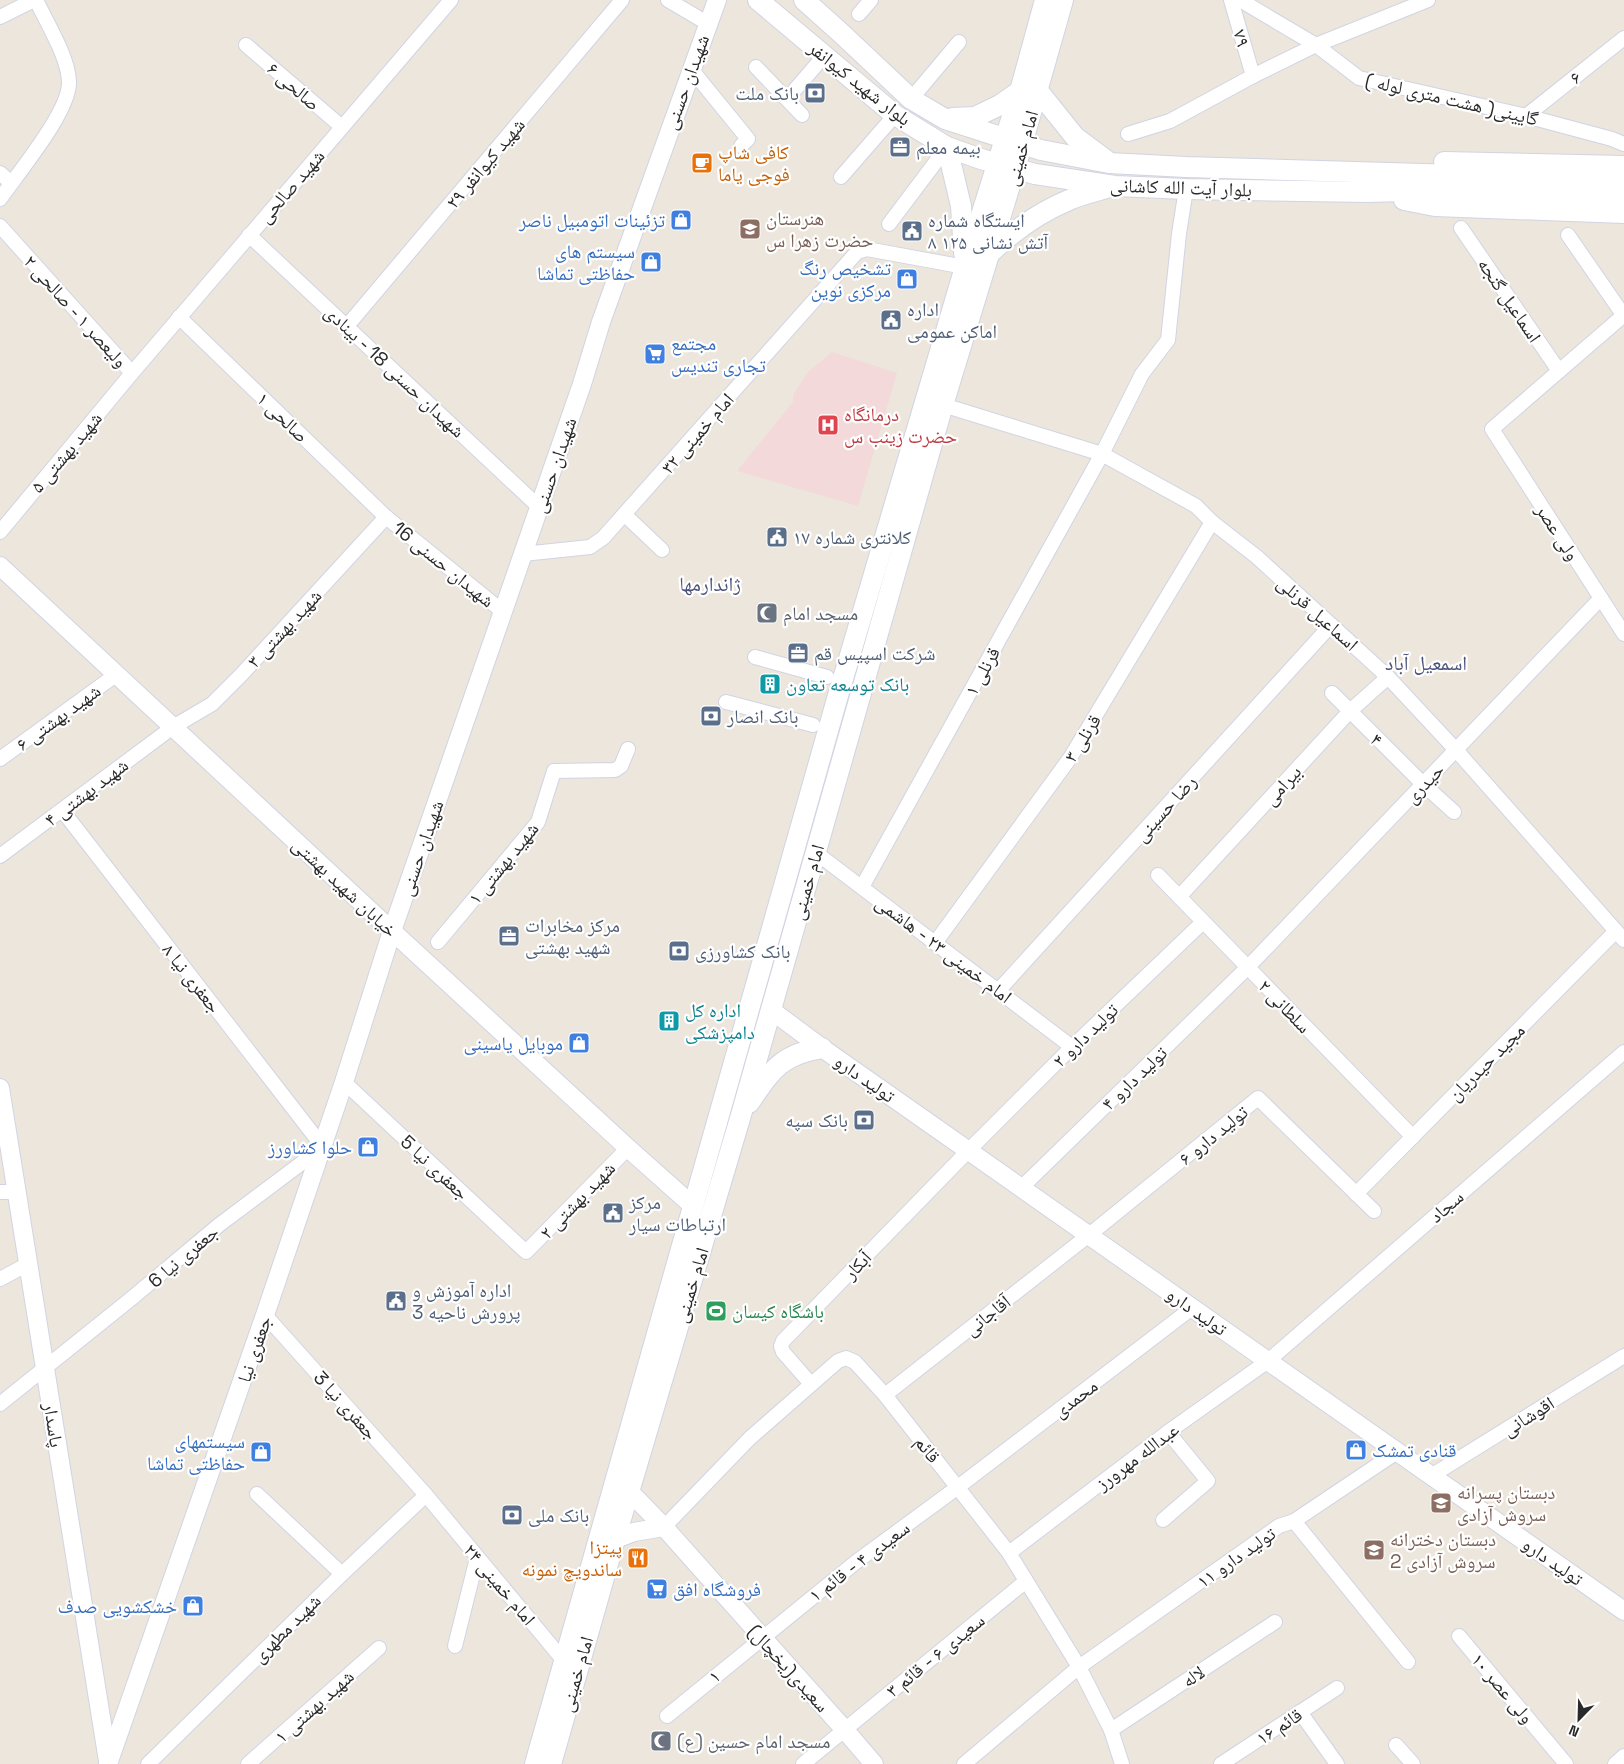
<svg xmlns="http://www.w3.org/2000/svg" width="1624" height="1764" viewBox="0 0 1624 1764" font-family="'Space Grotesk','Noto Naskh Arabic',sans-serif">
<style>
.medical{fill:#f3d9d9}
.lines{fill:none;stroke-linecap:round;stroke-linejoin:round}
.minor-casing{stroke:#d1d4e3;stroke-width:16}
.tertiary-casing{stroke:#d1d4e3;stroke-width:20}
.secondary-casing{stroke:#d1d4e3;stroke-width:22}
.minor{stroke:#fff;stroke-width:14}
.tertiary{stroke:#fff;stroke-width:18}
.secondary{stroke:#fff;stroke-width:20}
.labels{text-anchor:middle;stroke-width:4.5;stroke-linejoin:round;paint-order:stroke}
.street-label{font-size:19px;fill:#2a2a2a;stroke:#fff}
.service-label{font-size:19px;fill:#4e5e75;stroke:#fff;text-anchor:start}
.food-label{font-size:19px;fill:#c56008;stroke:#fff;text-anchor:start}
.education-label{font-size:19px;fill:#785e54;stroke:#fff;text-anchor:start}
.shop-label{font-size:19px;fill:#366cbe;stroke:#fff;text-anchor:end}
.health-label{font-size:19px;fill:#be3a42;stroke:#fff;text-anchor:start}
.worship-label{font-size:19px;fill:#5b616d;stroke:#fff;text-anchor:start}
.culture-label{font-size:19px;fill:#0d838f;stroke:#fff;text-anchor:start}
.leisure-label{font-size:19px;fill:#27864d;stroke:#fff;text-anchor:start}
.neighbourhood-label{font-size:20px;fill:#4a517b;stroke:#fff}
</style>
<rect width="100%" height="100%" fill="#ece6dc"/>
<path class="medical" d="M832 352 897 373 858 506 737 471 793 402V395L808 372Z"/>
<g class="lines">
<g class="minor-casing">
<g id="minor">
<path d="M668 0 707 23"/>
<path d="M1231 0 1253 76"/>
<path d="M1240 0 1316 45 1359 78 1526 116 1612 139 1624 144"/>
<path d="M859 14 871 0"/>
<path d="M0 17 34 0"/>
<path d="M246 45 342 127"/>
<path d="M756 67 802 115"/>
<path d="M691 69 748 139 741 146"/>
<path d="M787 99 824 56"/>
<path d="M911 99 959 42"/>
<path d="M1526 116 1624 38"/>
<path d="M1128 134 1170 121 1253 76 1316 45 1428 0"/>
<path d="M0 173 11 183"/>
<path d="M841 177 895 115"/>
<path d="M0 199C18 173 71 110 69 81 68 57 47 23 36 0"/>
<path d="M889 224 947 147"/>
<path d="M0 226 132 373"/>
<path d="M1461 228 1559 371"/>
<path d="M249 235 539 507"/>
<path d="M1568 235 1624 316"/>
<path d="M1624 315 1492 429 1624 634"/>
<path d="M179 317 386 517 502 611"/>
<path d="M347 326 622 0"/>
<path d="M943 405 1102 454 1196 506 1212 522 1257 557 1388 677 1456 750 1624 940"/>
<path d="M625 515 662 550"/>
<path d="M0 532 132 373 451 0"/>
<path d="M523 554 590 547 603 538 857 252 867 249 965 267"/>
<path d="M755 657 827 677"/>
<path d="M1332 693 1423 784 1454 812"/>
<path d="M726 702 813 725"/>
<path d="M0 759 117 674"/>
<path d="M815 852 1072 1047"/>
<path d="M0 856 173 727 212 704 241 675 386 517"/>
<path d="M1158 875 1413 1137"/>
<path d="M862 887 1102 454 1142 374 1168 340 1179 234 1186 189"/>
<path d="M1179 897 1350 711 1388 677"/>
<path d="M438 942 538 822 554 771 615 770 621 766 628 749"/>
<path d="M935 943 1070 758 1212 522"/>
<path d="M998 991 1331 625"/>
<path d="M344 1082 526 1252 628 1148"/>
<path d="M1021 1188 1248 967 1601 598"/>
<path d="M0 1192H17"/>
<path d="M1356 1194 1616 931"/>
<path d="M0 1279 28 1264"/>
<path d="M265 1315 426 1495 564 1661 571 1663"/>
<path d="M811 1384 783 1352 781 1346 783 1341 968 1151 1072 1047 1203 922"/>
<path d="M885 1395 1089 1235 1258 1098 1374 1211"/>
<path d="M0 1404 132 1298 219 1225 323 1147 62 810"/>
<path d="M1431 1476 1624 1356"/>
<path d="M257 1494 342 1574"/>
<path d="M1163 1520 1208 1481 1168 1432"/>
<path d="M1294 1521 1408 1662"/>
<path d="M664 1527 750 1438 838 1361 846 1358 855 1362 885 1395 1009 1553 1079 1667 1111 1730 1122 1764"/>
<path d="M1009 1553 1168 1432 1268 1361 1624 1052"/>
<path d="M1459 1636 1566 1764"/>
<path d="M455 1646 477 1558"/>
<path d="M1300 1712 1337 1764"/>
<path d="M667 1716 856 1562 958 1487 1192 1308"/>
<path d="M1111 1730 1275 1622"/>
<path d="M1396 1745 1413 1764"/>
<path d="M148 1764 342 1574 426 1495"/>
<path d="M248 1764 379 1648"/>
<path d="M803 1764 1026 1581"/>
<path d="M964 1764 1079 1667 1279 1526 1294 1521 1397 1452"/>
<path d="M1221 1764 1337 1688"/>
<path d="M1615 1764 1624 1756"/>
</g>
</g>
<g class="tertiary-casing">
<g id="tertiary">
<path d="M0 566 392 931 628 1148 693 1206"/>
<path d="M771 1010 822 1048 1624 1611"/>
<path d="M0 1088 108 1761"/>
<path d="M629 1491 664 1527 844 1729 874 1764"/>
<path d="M615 1539 634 1532 664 1527"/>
<path d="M108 1764 265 1315 344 1082 392 931 582 384 601 322 717 0"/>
</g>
</g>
<g class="secondary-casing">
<g id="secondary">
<path d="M758 0 895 115 947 147 981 159 1035 174 1115 186 1186 189 1368 192 1441 190 1624 194"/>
<path d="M804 0 842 34 911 99 945 119 1041 150 1109 163 1186 167 1624 180"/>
<path d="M1038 91 1075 137 1106 160"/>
<path d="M952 118 975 117 1000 105 1020 91"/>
<path d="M947 147 961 206 964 253"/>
<path d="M1444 162 1624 166"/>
<path d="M1404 200 1435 206 1624 213"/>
<path d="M989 254C1012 232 1040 212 1069 200 1082 194 1097 191 1110 187"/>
<path d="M749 1103C771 1071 781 1054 822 1048"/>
<path d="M535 1764 837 699 965 267 1020 91 1045 0"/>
<path d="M551 1764 615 1539 741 1115 943 405 1015 169 1063 0"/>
</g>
</g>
<use href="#minor" class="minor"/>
<use href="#tertiary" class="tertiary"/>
<use href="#secondary" class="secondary"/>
</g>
<defs>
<g id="bank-square" transform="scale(1.125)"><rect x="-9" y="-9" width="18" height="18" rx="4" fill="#5c6f8a" stroke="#fff"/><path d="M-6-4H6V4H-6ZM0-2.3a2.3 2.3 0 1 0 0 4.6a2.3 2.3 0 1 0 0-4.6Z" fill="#fff"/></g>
<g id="office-square" transform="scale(1.125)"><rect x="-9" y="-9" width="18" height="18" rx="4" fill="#5c6f8a" stroke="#fff"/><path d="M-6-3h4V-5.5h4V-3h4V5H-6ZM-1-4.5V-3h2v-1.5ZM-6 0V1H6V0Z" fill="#fff"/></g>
<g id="cafe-square" transform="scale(1.125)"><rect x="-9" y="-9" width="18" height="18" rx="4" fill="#e8710a" stroke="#fff"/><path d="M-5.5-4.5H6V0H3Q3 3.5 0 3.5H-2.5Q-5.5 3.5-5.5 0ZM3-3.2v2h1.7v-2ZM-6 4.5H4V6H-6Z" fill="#fff"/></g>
<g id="shop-square" transform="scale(1.125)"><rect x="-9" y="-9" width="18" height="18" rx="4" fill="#3f7fe0" stroke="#fff"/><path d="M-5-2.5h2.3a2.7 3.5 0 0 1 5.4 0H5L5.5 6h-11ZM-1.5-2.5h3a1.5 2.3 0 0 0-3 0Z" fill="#fff"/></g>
<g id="school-square" transform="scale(1.125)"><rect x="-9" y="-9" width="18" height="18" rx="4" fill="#8d6e63" stroke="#fff"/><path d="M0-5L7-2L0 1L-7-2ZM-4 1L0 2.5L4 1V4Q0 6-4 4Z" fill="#fff"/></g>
<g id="civic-square" transform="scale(1.125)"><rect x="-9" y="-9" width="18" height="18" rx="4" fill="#5c6f8a" stroke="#fff"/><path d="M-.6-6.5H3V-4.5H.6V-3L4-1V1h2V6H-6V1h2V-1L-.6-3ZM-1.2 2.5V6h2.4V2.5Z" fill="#fff"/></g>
<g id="supermarket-square" transform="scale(1.125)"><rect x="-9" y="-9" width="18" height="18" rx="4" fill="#3f7fe0" stroke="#fff"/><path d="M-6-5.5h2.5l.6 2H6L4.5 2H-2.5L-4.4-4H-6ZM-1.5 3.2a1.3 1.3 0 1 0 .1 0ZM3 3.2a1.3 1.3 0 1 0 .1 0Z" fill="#fff"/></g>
<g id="hospital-square" transform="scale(1.125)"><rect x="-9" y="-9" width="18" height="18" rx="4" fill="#e0444e" stroke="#fff"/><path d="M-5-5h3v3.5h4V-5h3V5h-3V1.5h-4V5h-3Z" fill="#fff"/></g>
<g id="mosque-square" transform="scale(1.125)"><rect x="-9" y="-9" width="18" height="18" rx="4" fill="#6b7280" stroke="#fff"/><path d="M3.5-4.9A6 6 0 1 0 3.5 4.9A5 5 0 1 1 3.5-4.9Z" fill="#fff"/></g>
<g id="building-square" transform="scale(1.125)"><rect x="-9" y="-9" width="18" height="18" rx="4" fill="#0f9aa8" stroke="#fff"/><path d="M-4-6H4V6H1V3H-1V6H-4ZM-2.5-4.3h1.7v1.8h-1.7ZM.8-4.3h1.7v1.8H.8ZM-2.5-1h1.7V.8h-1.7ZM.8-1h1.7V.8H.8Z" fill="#fff"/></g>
<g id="stadium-square" transform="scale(1.125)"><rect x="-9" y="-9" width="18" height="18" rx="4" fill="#2e9e5b" stroke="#fff"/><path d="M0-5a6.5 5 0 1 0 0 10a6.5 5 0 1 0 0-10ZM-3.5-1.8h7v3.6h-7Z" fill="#fff"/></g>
<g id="restaurant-square" transform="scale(1.125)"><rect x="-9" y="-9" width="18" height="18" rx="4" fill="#e8710a" stroke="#fff"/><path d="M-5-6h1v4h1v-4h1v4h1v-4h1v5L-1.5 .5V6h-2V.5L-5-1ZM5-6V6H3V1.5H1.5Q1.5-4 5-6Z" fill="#fff"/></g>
</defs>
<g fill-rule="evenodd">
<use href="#bank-square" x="815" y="93"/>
<use href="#office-square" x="900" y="147"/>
<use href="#cafe-square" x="702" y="163"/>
<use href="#shop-square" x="681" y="220"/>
<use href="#school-square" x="750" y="229"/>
<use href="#civic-square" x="912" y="231"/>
<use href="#shop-square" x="651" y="262"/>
<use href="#shop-square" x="907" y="279"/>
<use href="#civic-square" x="891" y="320"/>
<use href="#supermarket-square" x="655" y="354"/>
<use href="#hospital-square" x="828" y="425"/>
<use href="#civic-square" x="777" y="537"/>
<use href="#mosque-square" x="767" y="613"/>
<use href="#office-square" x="798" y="653"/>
<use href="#building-square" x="770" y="684"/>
<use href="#bank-square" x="711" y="716"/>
<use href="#office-square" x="509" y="936"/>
<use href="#bank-square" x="679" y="951"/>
<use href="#building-square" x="669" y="1021"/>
<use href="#shop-square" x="579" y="1043"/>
<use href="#bank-square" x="864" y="1120"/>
<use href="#shop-square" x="368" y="1147"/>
<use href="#civic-square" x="613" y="1213"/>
<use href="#civic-square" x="396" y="1301"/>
<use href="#stadium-square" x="716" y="1311"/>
<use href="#shop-square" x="1356" y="1450"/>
<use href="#shop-square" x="261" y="1452"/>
<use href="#school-square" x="1441" y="1503"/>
<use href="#bank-square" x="512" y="1515"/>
<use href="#school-square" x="1374" y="1550"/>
<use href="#restaurant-square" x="638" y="1558"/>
<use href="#supermarket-square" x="657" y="1589"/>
<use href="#shop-square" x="193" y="1606"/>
<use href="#mosque-square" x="661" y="1741"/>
</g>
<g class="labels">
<g class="street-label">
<text transform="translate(1242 38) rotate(74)" y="7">۷۹</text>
<text transform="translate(1575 77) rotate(-38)" y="7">۶</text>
<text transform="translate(686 82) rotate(-70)" y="7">شهیدان حسنی</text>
<text transform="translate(860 83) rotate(38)" y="7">بلوار شهید کیوانفر</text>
<text transform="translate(294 86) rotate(41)" y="7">صالحی ۶</text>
<text transform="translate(1452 99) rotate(13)" y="7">گایینی( هشت متری لوله )</text>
<text transform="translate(1021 148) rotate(-74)" y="7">امام خمینی</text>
<text transform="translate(485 163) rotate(-50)" y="7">شهید کیوانفر ۲۹</text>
<text transform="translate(291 186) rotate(-49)" y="7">شهید صالحی</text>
<text transform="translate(1181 187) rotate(2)" y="7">بلوار آیت الله کاشانی</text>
<text transform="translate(1510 300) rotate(56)" y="7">اسماعیل گنجه</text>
<text transform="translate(76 311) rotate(48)" y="7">ولیعصر ۱ - صالحی ۲</text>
<text transform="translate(395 371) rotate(43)" y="7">شهیدان حسنی 18 - بینادی</text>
<text transform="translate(283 417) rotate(44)" y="7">صالحی ۱</text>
<text transform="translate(697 433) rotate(-49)" y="7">امام خمینی ۳۲</text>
<text transform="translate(66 452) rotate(-50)" y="7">شهید بهشتی ۵</text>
<text transform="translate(554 465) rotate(-71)" y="7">شهیدان حسنی</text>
<text transform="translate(1558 532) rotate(57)" y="7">ولی عصر</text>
<text transform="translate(444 564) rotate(39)" y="7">شهیدان حسنی 16</text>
<text transform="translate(1318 613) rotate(42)" y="7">اسماعیل قرنلی</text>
<text transform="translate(284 628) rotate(-47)" y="7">شهید بهشتی ۳</text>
<text transform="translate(982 671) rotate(-61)" y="7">قرنلی ۱</text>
<text transform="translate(58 717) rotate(-36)" y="7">شهید بهشتی ۶</text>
<text transform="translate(1082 738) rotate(-58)" y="7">قرنلی ۳</text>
<text transform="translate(1377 739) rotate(45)" y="7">۴</text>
<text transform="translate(1424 783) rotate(-46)" y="7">حیدری</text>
<text transform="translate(1282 785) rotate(-48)" y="7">بیرامی</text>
<text transform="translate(86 792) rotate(-37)" y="7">شهید بهشتی ۴</text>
<text transform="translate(1165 808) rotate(-48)" y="7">رضا حسینی</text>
<text transform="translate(421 848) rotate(-71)" y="7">شهیدان حسنی</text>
<text transform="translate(503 863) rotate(-51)" y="7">شهید بهشتی ۱</text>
<text transform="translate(807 882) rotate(-74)" y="7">امام خمینی</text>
<text transform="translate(345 887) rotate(43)" y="7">خیابان شهید بهشتی</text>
<text transform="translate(944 949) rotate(37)" y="7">امام خمینی ۲۳ - هاشمی</text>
<text transform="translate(192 978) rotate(52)" y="7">جعفری نیا ۸</text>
<text transform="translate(1285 1006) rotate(46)" y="7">۲ سلطانی</text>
<text transform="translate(1085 1035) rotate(-44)" y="7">تولید دارو ۲</text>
<text transform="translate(1486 1062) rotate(-45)" y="7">مجید حیدریان</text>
<text transform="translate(865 1078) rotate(35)" y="7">تولید دارو</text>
<text transform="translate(1134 1078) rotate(-44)" y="7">تولید دارو ۴</text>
<text transform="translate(1213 1135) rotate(-39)" y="7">تولید دارو ۶</text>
<text transform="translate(435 1167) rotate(43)" y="7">جعفری نیا 5</text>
<text transform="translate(577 1200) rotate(-46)" y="7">شهید بهشتی ۲</text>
<text transform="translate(1446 1206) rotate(-41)" y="7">سجاد</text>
<text transform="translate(183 1256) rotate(-40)" y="7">جعفری نیا 6</text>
<text transform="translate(857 1265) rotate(-46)" y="7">آبکار</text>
<text transform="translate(691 1285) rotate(-73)" y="7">امام خمینی</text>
<text transform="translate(1197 1311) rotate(35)" y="7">تولید دارو</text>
<text transform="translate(987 1315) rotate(-38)" y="7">آقاجانی</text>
<text transform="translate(254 1349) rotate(-71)" y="7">جعفری نیا</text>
<text transform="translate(1075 1398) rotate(-37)" y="7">محمدی</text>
<text transform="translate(346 1405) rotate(48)" y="7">جعفری نیا 3</text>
<text transform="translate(1528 1416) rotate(-32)" y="7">اقوشانی</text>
<text transform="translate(54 1425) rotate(81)" y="7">پاسدار</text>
<text transform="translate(928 1449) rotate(52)" y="7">قائم</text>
<text transform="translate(1137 1456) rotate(-37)" y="7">عبدالله مهرورز</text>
<text transform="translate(1236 1557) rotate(-35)" y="7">تولید دارو ۱۱</text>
<text transform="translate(859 1561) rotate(-37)" y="7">سعیدی ۴ - قائم ۱</text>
<text transform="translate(1553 1561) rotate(35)" y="7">تولید دارو</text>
<text transform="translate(500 1584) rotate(50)" y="7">امام خمینی ۲۴</text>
<text transform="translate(286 1628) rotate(-45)" y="7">شهید مطهری</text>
<text transform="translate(935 1655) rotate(-39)" y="7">سعیدی ۶ - قائم ۳</text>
<text transform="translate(789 1668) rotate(48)" y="7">سعیدی(یخچال)</text>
<text transform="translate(576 1674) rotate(-74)" y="7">امام خمینی</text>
<text transform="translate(714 1676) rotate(-39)" y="7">۱</text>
<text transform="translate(1193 1676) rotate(-33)" y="7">لاله</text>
<text transform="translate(1503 1688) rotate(50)" y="7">ولی عصر ۱۰</text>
<text transform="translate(314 1706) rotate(-42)" y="7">شهید بهشتی ۱</text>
<text transform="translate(1279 1726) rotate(-33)" y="7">قائم ۱۶</text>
</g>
<g class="service-label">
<text x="799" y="100" text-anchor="end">بانک ملت</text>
<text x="916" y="154">بیمه معلم</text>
<text x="928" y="227">ایستگاه شماره<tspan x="928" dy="22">۸ آتش نشانی ۱۲۵</tspan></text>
<text x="907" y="316">اداره<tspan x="907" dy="22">اماکن عمومی</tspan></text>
<text x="793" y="544">کلانتری شماره ۱۷</text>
<text x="814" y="660">شرکت اسپیس قم</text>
<text x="727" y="723">بانک انصار</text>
<text x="525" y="932">مرکز مخابرات<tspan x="525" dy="22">شهید بهشتی</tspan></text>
<text x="695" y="958">بانک کشاورزی</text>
<text x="848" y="1127" text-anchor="end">بانک سپه</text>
<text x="629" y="1209">مرکز<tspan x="629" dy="22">ارتباطات سیار</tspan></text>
<text x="412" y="1297">اداره آموزش و<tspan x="412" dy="22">پرورش ناحیه 3</tspan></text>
<text x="528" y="1522">بانک ملی</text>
</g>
<g class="food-label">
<text x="718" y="159">کافی شاپ<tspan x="718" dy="22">فوجی یاما</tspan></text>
<text x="622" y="1554" text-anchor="end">پیتزا<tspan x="622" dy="22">ساندویچ نمونه</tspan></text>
</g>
<g class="education-label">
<text x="766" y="225">هنرستان<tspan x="766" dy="22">حضرت زهرا س</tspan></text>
<text x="1457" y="1499">دبستان پسرانه<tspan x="1457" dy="22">سروش آزادی</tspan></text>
<text x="1390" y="1546">دبستان دخترانه<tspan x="1390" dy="22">سروش آزادی 2</tspan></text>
</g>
<g class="shop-label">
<text x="665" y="227">تزئینات اتومبیل ناصر</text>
<text x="635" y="258">سیستم های<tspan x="635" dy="22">حفاظتی تماشا</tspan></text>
<text x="891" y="275">تشخیص رنگ<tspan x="891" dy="22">مرکزی نوین</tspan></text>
<text x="671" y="350" text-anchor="start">مجتمع<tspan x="671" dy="22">تجاری تندیس</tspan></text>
<text x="563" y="1050">موبایل یاسینی</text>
<text x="352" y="1154">حلوا کشاورز</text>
<text x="245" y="1448">سیستمهای<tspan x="245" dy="22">حفاظتی تماشا</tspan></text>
<text x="1372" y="1457" text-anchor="start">قنادی تمشک</text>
<text x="673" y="1596" text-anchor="start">فروشگاه افق</text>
<text x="177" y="1613">خشکشویی صدف</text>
</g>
<g class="health-label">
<text x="844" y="421">درمانگاه<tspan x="844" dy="22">حضرت زینب س</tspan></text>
</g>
<g class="worship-label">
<text x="783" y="620">مسجد امام</text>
<text x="677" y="1748">مسجد امام حسین (ع)</text>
</g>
<g class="culture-label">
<text x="786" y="691">بانک توسعه تعاون</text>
<text x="685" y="1017">اداره کل<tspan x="685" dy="22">دامپزشکی</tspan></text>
</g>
<g class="leisure-label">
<text x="732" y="1318">باشگاه کیسان</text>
</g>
<g class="neighbourhood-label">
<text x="710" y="591">ژاندارمها</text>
<text x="1426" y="670">اسمعیل آباد</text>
</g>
</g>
<g transform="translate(1579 1719) rotate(203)" stroke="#ffffff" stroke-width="4" paint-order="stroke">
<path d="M0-4L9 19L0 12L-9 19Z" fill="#2a2a2a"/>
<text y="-8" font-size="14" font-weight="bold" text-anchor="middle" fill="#2a2a2a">N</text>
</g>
</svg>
